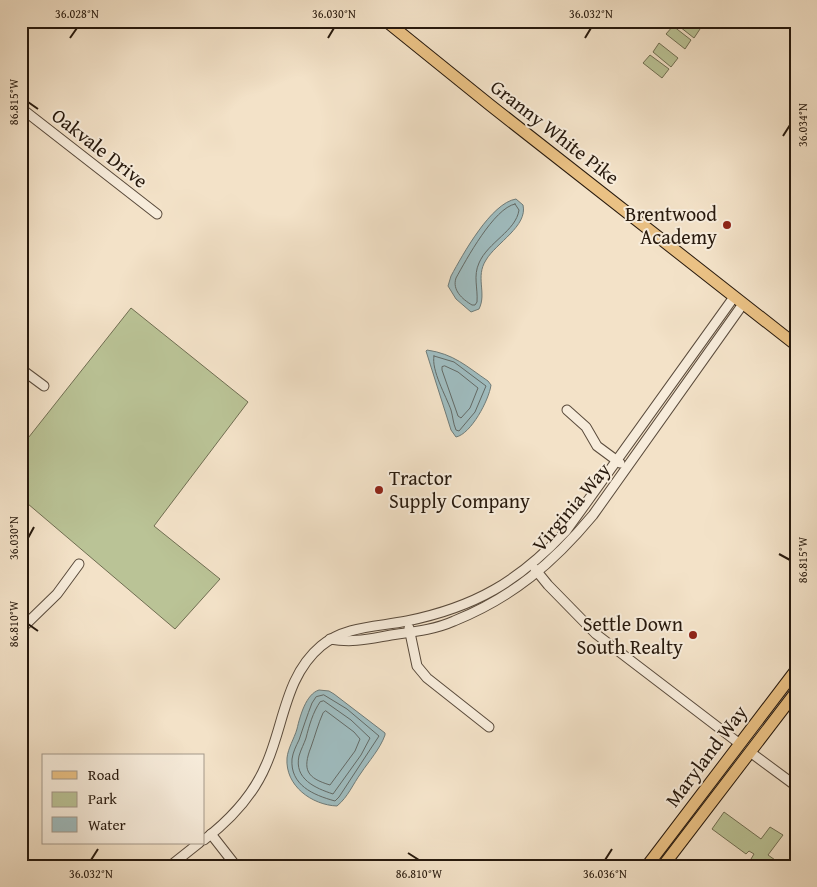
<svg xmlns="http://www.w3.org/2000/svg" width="817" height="887" viewBox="0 0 817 887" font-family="'Gentium Book Plus',serif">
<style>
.green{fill:#bac396;stroke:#706e52}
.water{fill:#9fbcbf;stroke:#6f7b78}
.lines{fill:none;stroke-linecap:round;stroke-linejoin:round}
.shore{stroke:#636a66;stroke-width:1}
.minor-casing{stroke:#5a4b3c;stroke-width:11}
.major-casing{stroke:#27190d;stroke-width:13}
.minor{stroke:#f7ecdb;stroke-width:9}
.major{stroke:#eac184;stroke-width:11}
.ticks{fill:none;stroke:#27190d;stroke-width:2}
.poi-dot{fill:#8f2418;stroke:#f7ecdb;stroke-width:2}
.labels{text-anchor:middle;stroke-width:4;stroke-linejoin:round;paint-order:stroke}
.street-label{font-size:20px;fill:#27190d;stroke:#f7ecdb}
.poi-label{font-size:20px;fill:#27190d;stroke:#f7ecdb;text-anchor:end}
.neatline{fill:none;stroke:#27190d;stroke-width:2}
.ticks-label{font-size:12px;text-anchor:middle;fill:#27190d}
</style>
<rect width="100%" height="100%" fill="#f3e2c8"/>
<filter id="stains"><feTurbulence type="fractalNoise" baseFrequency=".004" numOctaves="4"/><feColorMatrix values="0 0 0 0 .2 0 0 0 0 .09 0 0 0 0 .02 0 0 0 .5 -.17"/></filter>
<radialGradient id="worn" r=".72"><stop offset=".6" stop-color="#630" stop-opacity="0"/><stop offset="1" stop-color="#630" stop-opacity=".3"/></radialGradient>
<g class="green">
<path d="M677 21H691L700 29 694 38 675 23Z"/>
<path d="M673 26 691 40 685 49 666 34Z"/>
<path d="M659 43 678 58 671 67 653 52Z"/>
<path d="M650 55 669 69 662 78 643 63Z"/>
<path d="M131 308 248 402 154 526 220 579 175 629 21 498V447Z"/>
<path d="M724 812 761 839 770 827 783 835 768 855 778 862 775 866H761L751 859 754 854 749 851 746 854 712 829Z"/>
</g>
<g class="water">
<path d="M516 199 523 205C528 226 496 243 486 260 475 277 487 293 479 309L471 312 456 299 448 286 451 276C463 254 491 203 516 199Z"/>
<path d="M427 350C454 354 466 366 488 381L491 385C489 400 471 434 456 437L451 430 426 351Z"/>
<path d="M319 690 329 691 334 694 385 733V735C380 749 369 761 361 773 353 784 348 797 337 806 312 805 285 786 287 758 288 748 294 739 297 729 300 716 306 694 319 690Z"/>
</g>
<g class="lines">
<g class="shore">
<path d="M515 204 519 210C516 231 488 242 479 263 473 276 478 288 477 302L475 305H472C462 299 452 290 456 278 466 260 494 208 515 204Z"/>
<path d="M434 356 454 362 486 386 475 412 459 431 456 430C453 423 453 417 451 410 446 396 431 370 434 356Z"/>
<path d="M445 366 458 372 478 388 470 408 461 418 458 416 442 370V367Z"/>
<path d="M324 695 347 709 379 736 339 797 335 801C313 795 290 785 292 759 293 752 296 746 299 740 303 728 307 716 312 703L316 697Z"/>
<path d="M324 701 351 720 370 738 361 755 333 794C315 788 294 779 299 756 301 749 304 744 306 738 309 726 313 712 320 702Z"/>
<path d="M326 711 354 732 360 739 355 751 330 785C307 778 302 770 311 747 315 736 318 724 323 713Z"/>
</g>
<g class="minor-casing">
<g id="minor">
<path d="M21 108 157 214"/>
<path d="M21 369 44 386"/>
<path d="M567 410 586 427 597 446 620 463"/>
<path d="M535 569 548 585 596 634 740 744"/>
<path d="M409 628 417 666 427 678 489 727"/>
<path d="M21 629 57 594 79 564"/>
<path d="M330 639C353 643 368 639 391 635 412 632 434 630 454 621 513 597 553 563 593 515L743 304"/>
<path d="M750 752 796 786"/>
<path d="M211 834 236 866"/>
<path d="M204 840C230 820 253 796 266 765 284 725 285 676 321 646 345 626 377 627 407 621 475 607 518 582 566 531L734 297"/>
<path d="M170 866 199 843"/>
</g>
</g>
<g class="major-casing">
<g id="major">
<path d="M386 21 490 105 796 345"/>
<path d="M647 866 796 670"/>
<path d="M663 866 796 692"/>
</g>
</g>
<use href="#minor" class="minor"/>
<use href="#major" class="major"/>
</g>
<path class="ticks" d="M70 38 77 28M328 38 334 28M585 38 591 28M28 102 38 109M783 136 790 125M28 538 34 527M779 554 790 560M28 624 38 631M408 853 419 860M91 860 98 849M605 860 612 849"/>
<g class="poi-dot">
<circle cx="727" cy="225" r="5"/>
<circle cx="379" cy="490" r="5"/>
<circle cx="693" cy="635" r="5"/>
</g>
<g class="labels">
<g class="street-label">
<text transform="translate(555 132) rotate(38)" y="7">Granny White Pike</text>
<text transform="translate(100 148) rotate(38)" y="7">Oakvale Drive</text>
<text transform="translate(571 507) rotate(-50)" y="7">Virginia Way</text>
<text transform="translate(706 756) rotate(-53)" y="7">Maryland Way</text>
</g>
<g class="poi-label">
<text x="717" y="221">Brentwood<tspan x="717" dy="23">Academy</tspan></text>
<text x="389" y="485" text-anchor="start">Tractor<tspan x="389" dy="23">Supply Company</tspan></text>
<text x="683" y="631">Settle Down<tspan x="683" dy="23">South Realty</tspan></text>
</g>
</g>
<rect width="817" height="887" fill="none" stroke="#f3e2c8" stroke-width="55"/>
<rect x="42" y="754" width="162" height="90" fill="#f7ecdb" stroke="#a49889"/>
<rect x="52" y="771" width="25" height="8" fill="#eac184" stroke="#a49889"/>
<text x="88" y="780" font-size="15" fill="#27190d">Road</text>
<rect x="52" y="792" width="25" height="15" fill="#bac396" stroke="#a49889"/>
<text x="88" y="804" font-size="15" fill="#27190d">Park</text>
<rect x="52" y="817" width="25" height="15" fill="#9fbcbf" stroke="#a49889"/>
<text x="88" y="830" font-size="15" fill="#27190d">Water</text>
<rect x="28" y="28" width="762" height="832" class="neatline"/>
<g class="ticks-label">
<text x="77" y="18">36.028°N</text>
<text x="334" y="18">36.030°N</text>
<text x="591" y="18">36.032°N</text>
<text transform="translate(14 102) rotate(-90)" y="4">86.815°W</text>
<text transform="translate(803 125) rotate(-90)" y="4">36.034°N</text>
<text transform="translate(14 538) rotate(-90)" y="4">36.030°N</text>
<text transform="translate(803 560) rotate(-90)" y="4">86.815°W</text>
<text transform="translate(14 624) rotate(-90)" y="4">86.810°W</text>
<text x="91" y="878">36.032°N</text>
<text x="419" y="878">86.810°W</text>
<text x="605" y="878">36.036°N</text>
</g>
<rect width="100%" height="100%" filter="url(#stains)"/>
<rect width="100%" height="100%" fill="url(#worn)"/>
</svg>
